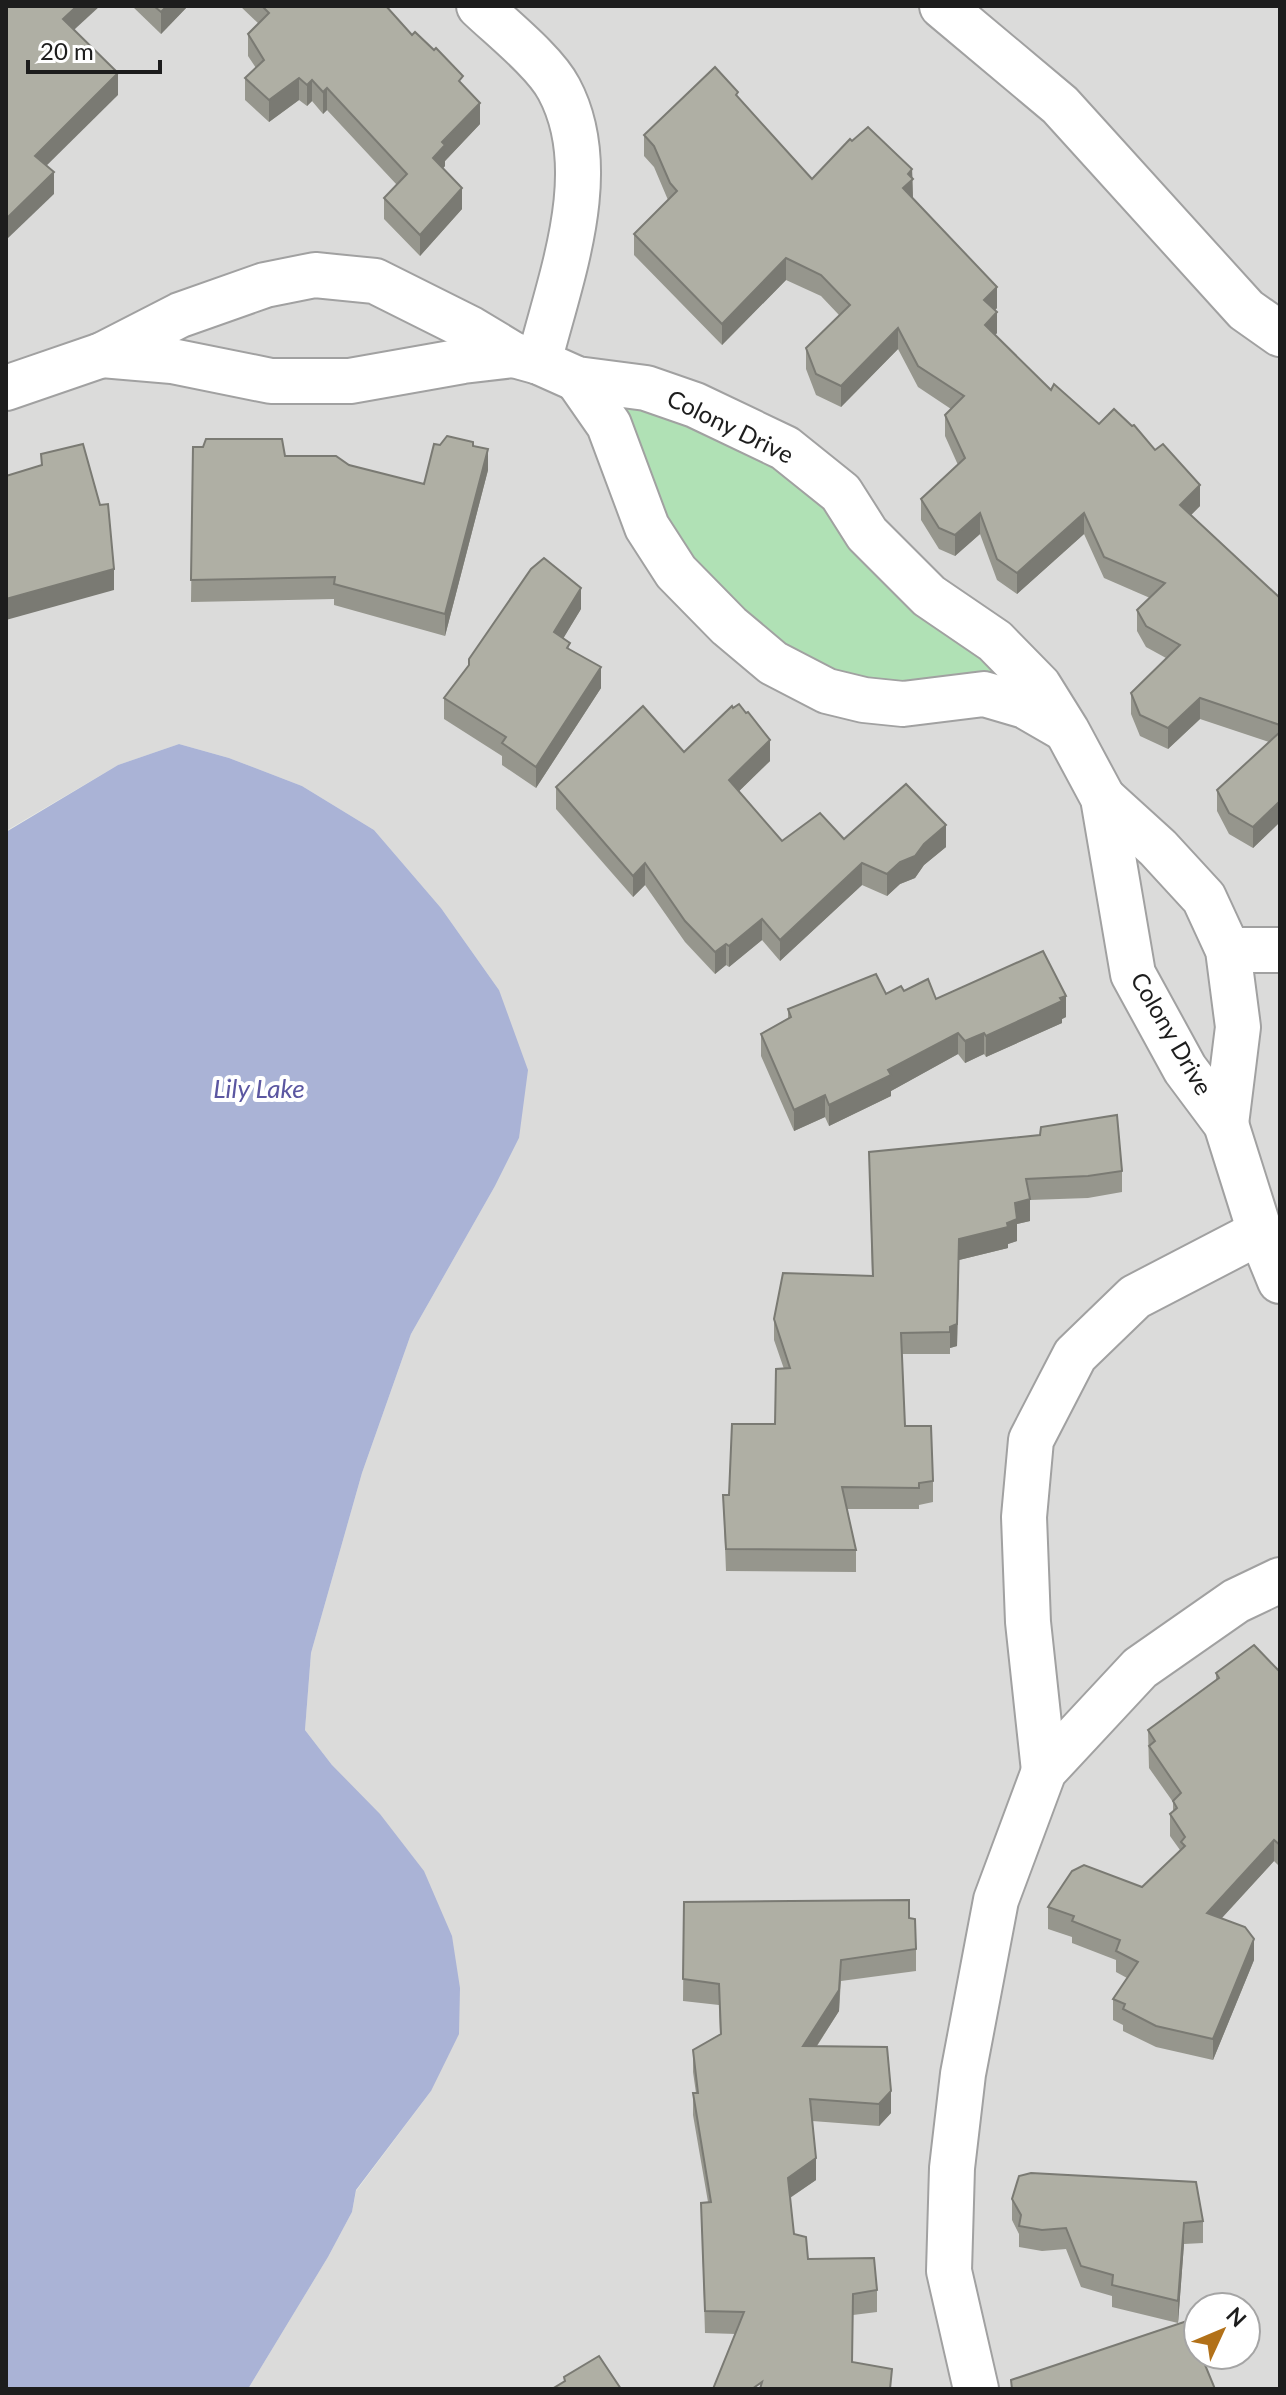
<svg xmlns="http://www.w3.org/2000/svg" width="1286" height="2395" viewBox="0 0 1286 2395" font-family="Lato,sans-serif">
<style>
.residential{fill:#dbdbda;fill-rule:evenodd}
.grass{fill:#b0e1b5}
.water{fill:#aab3d6}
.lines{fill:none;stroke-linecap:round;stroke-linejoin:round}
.minor-casing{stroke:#a1a1a1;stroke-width:48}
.minor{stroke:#fff;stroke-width:44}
.wall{fill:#96968d}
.shaded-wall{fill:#7a7a73}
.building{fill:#afafa4;stroke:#7a7a73;stroke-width:2}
.labels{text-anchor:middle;stroke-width:8;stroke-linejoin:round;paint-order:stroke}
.street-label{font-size:24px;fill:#1d1d1d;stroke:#fff}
.water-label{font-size:26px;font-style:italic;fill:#5b56a1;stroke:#fff}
</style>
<rect width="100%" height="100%" fill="#ebede5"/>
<path class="residential" d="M6 6H1280V2389H248L328 2257 352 2212 356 2191 431 2091 332 1765 305 1730 311 1653 362 1473 411 1334 495 1186 519 1138 499 990 441 908 374 830 302 786 229 758 179 744 118 765 6 831ZM1198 2307H1246V2355H1198Z"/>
<path class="grass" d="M640 401 770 457 996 657V676L877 686 791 658 689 570 621 422 628 407Z"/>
<path class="water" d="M179 744 229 758 302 786 374 830 441 908 499 990 528 1070 519 1138 495 1186 411 1334 362 1473 311 1653 305 1730 332 1765 380 1814 424 1871 452 1936 460 1988 459 2034 431 2091 356 2190 352 2212 328 2257 248 2389H6V832L118 765Z"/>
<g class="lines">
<g class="minor-casing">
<g id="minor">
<path d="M479 6C502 28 545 62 559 89 603 171 560 278 539 362"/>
<path d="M942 6 1060 105 1246 310 1280 334"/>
<path d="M102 355 172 361 271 381H350L463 361 514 355"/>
<path d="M577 379 609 425 647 527 676 572 729 626 773 663 827 691 864 700 903 704 984 694 1025 706 1063 728"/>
<path d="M6 388 102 355 180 315 265 285 315 275 375 281 471 329 514 355 539 362 577 379 646 388 695 405 785 448 841 493 867 534 929 596 995 641 1039 686 1067 731 1103 798 1133 974 1185 1069 1226 1124 1260 1232 1280 1281"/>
<path d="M1103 798 1158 848 1204 898 1228 950 1238 1027 1226 1124"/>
<path d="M1228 950H1280"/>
<path d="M1044 1771 1028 1622 1024 1517 1031 1440 1075 1355 1135 1297 1260 1232"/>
<path d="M976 2389 949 2271 952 2168 963 2074 996 1900 1044 1771 1140 1668 1236 1601 1280 1580"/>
</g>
</g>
<use href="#minor" class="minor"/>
</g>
<g class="wall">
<path d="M132 6H188L161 34Z"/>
<path d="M240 6H386L412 35 463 85 480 124 445 161V166L443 168 462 209 420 256 384 219V198L397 185 327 110 323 114 312 101 307 106 299 100 269 122 245 100V78L256 68 248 56V34L259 24Z"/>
<path d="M738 98 812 179 852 141 912 169 913 198 997 308 995 310 997 333 995 335 1051 390 1099 424 1200 506 1191 515 1280 598V822L1253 848 1229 834 1217 811V790L1269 742 1200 719 1168 749 1140 736 1131 714V693L1166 658 1146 647 1137 631V610L1150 598 1104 578 1084 534 1017 594 997 580 980 534 955 556 939 549 921 520V499L958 465 945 436V415L951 409 918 387 898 349 841 407 816 395 806 369V348L839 315 821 296 786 280 722 345 634 255V234L668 200 654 167 644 156V135Z"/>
<path d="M440 445 473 446 488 470 445 636 334 605V599L191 602 193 447 349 465 424 484Z"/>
<path d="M581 609 563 638 570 650 601 688 536 788 502 765V756L444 719V698Z"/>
<path d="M684 752 770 761 739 791 782 841 844 839 946 847 924 865 915 878 900 884 887 896 862 885 780 961 762 940 729 967 726 965 715 974 685 942 645 885 633 897 556 809V787Z"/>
<path d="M904 991 936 999 1066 1017 1062 1019V1023L986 1057 984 1054 965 1063 958 1054 891 1091V1096L829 1126 825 1117 794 1131 761 1056V1034L788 1018V1009Z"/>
<path d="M869 1152 1122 1171V1192L1088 1198 1030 1200V1221L1017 1224V1241L1008 1244V1248L959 1260 957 1346 950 1348V1354H902L905 1426 933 1481V1502L919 1505V1509H847L856 1550V1572L726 1571 723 1495H729L775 1424 784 1369 774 1340V1319L872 1276Z"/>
<path d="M1280 1672V1867L1274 1861 1222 1918 1254 1960 1213 2060 1156 2047 1123 2031V2025L1113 2020V1999L1127 1978 1116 1972V1960L1072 1943V1937L1048 1929V1907L1142 1887 1180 1850 1170 1836V1814L1173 1812V1802L1149 1768 1148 1730 1216 1681V1673Z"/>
<path d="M684 1902 909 1918 916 1949V1971L841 1981 839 2011 817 2046 891 2113 879 2126 812 2121 816 2180 790 2198 794 2234 808 2259 877 2290V2312L853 2315 852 2362 892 2389 736 2334 705 2333 701 2203 708 2202 693 2115V2093H696L693 2072V2050L720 2034 719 2005 683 2001Z"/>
<path d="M1012 2199 1203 2221V2243L1184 2244 1178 2323 1112 2307V2296L1081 2287 1066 2249 1042 2251 1019 2247V2234L1012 2220Z"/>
</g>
<g class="shaded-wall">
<path d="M77 6H100L63 40V19Z"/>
<path d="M167 6H188L161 34V12Z"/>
<path d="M118 73V95L35 177V156Z"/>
<path d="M299 78V100L269 122V100Z"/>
<path d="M312 80V101L307 106V85Z"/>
<path d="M327 88V110L323 114V92Z"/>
<path d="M480 103V124L445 161V166L433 179V158L442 142Z"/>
<path d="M912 169 913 200 903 188 908 174Z"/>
<path d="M54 172V194L6 240V219Z"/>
<path d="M462 188V209L420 256V235Z"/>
<path d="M786 258V280L722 345V324Z"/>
<path d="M997 287V308L984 321V300Z"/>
<path d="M997 312V333L985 346V325Z"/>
<path d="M898 328V349L841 407V386Z"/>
<path d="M488 449V470L445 636V614Z"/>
<path d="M1200 485V506L1180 526V505Z"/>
<path d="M980 513V534L955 556V535Z"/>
<path d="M1084 513V534L1017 594V573Z"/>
<path d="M114 569V590L6 620V599Z"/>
<path d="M581 588V609L554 654V632Z"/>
<path d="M601 667V688L536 788V767Z"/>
<path d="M1200 698V719L1168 749V728Z"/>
<path d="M770 740V761L729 801V780Z"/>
<path d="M1280 801V822L1253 848V827Z"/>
<path d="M946 825V847L924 865 915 878 900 884 887 896V874Z"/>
<path d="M645 863V885L633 897V876Z"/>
<path d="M862 863V885L780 961V940Z"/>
<path d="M762 919V940L729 967V946Z"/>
<path d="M726 944V965L715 974V952Z"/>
<path d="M1066 996V1017L1062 1019V1023L986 1057V1036Z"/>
<path d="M958 1033V1054L891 1091V1096L829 1126V1105L888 1070Z"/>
<path d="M984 1033V1054L965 1063V1041Z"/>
<path d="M825 1095V1117L794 1131V1110Z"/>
<path d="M1030 1199V1221L1017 1224V1241L1008 1244V1248L959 1260 957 1346 950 1348V1327L959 1239 1007 1223 1015 1203Z"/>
<path d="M1274 1840V1861L1207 1934V1913Z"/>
<path d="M1254 1939V1960L1213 2060V2039Z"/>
<path d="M841 1960 839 2011 803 2067V2046Z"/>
<path d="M891 2091V2113L879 2126V2104Z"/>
<path d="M816 2158V2180L788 2199V2178Z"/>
<path d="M1184 2223V2244L1178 2323V2301Z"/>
</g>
<g class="building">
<path d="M6 6H77L63 19 118 73 35 156 54 172 6 219Z"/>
<path d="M154 6H167L161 12Z"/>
<path d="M262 6H386L412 35 415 32 434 50 436 48 463 76 459 81 480 103 442 142 445 145 433 158 462 188 420 235 384 198 407 174 327 88 323 92 312 80 307 85 299 78 269 100 245 78 264 60 248 34 269 13Z"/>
<path d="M715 67 738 92 736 95 812 179 850 139 852 141 868 127 912 169 908 174 913 179 903 188 997 287 984 300 997 312 985 325 1051 390 1054 384 1099 424 1114 409 1132 426 1134 425 1155 450 1163 444 1200 485 1180 505 1280 598V725L1200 698 1168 728 1140 715 1131 693 1180 645 1146 626 1137 610 1165 583 1104 557 1084 513 1017 573 997 559 980 513 955 535 939 528 921 499 965 458 945 415 964 396 918 366 898 328 841 386 816 374 806 348 850 305 821 275 786 258 722 324 634 234 677 191 670 183 654 146 644 135Z"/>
<path d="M447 436 473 442V446L488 449 445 614 334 584 335 577 191 580 193 447H203L206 439H282L285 456H336L349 465 424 484 434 444 440 445Z"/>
<path d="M83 444 100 505 108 504 114 569 6 599V476L42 465 41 454Z"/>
<path d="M544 558 581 588 554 632 570 643 567 648 601 667 536 767 502 743 506 737 444 698 469 665V659L531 569Z"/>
<path d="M739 704 746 713 748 712 770 740 729 780 782 841 820 813 844 839 906 784 946 825 924 844 915 856 900 862 887 874 862 863 780 940 762 919 729 946 726 944 715 952 685 921 645 863 633 876 556 787 643 706 684 752 732 706 733 708Z"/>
<path d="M1280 732V801L1253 827 1229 813 1217 790Z"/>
<path d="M1043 951 1066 996 1060 998 1062 1001 986 1036 984 1033 965 1041 958 1033 888 1070 891 1075 829 1105 825 1095 794 1110 761 1034 791 1017 788 1009 876 974 886 994 901 986 904 991 928 979 936 999Z"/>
<path d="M1117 1115 1122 1171 1088 1176 1026 1179 1030 1199 1015 1203 1017 1219 1007 1223 1008 1227 959 1239 957 1324 950 1327V1332L901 1333 905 1426H931L933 1481 919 1483V1488L842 1487 856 1550 726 1549 723 1495H729L732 1424H775L776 1369 790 1368 774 1319 783 1273 873 1276 869 1152 1040 1135 1041 1127Z"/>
<path d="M1254 1645 1280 1672V1845L1274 1840 1207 1913 1245 1927 1254 1939 1213 2039 1156 2026 1123 2009 1125 2004 1113 1999 1138 1962 1116 1951 1120 1940 1072 1921 1074 1916 1048 1907 1072 1871 1084 1865 1142 1887 1185 1846 1181 1842 1185 1837 1170 1814 1177 1808 1173 1801 1181 1793 1149 1746 1155 1741 1148 1730 1219 1678 1216 1673Z"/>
<path d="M909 1900V1918L915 1919 916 1949 841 1960 839 1990 803 2046 887 2047 891 2091 879 2104 810 2099 816 2158 788 2178 794 2234 806 2237 808 2259 874 2258 877 2290 853 2294 852 2362 892 2369 890 2389H760L762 2382 752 2389H713L744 2312 705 2311 701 2203 711 2202 693 2093H698L693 2050 721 2034 719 1984 683 1979 684 1902Z"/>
<path d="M1031 2173 1196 2182 1203 2221 1184 2223 1178 2301 1112 2285 1113 2275 1081 2266 1066 2228 1042 2230 1019 2226 1021 2215 1012 2199 1019 2176Z"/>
<path d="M1187 2321 1198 2348V2355H1201L1215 2389H1012L1011 2380Z"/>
<path d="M599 2356 621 2389H552L565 2381 564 2377Z"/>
</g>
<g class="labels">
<g class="street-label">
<text transform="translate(730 427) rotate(26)" y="8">Colony Drive</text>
<text transform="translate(1171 1034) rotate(60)" y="8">Colony Drive</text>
</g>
<g class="water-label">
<text x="259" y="1098">Lily Lake</text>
</g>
</g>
<rect width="1286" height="2395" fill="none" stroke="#1d1d1d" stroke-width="16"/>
<g transform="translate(1222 2331) rotate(46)"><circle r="38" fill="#ffffff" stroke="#a5a5a5" stroke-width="2"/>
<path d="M0-6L14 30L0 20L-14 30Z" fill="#b27119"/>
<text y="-12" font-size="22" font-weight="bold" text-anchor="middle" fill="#1d1d1d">N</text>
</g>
<path d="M28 60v12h132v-12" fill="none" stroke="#1d1d1d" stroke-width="4"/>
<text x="40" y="60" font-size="24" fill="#1d1d1d" stroke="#ffffff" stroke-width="6" paint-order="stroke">20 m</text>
</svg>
